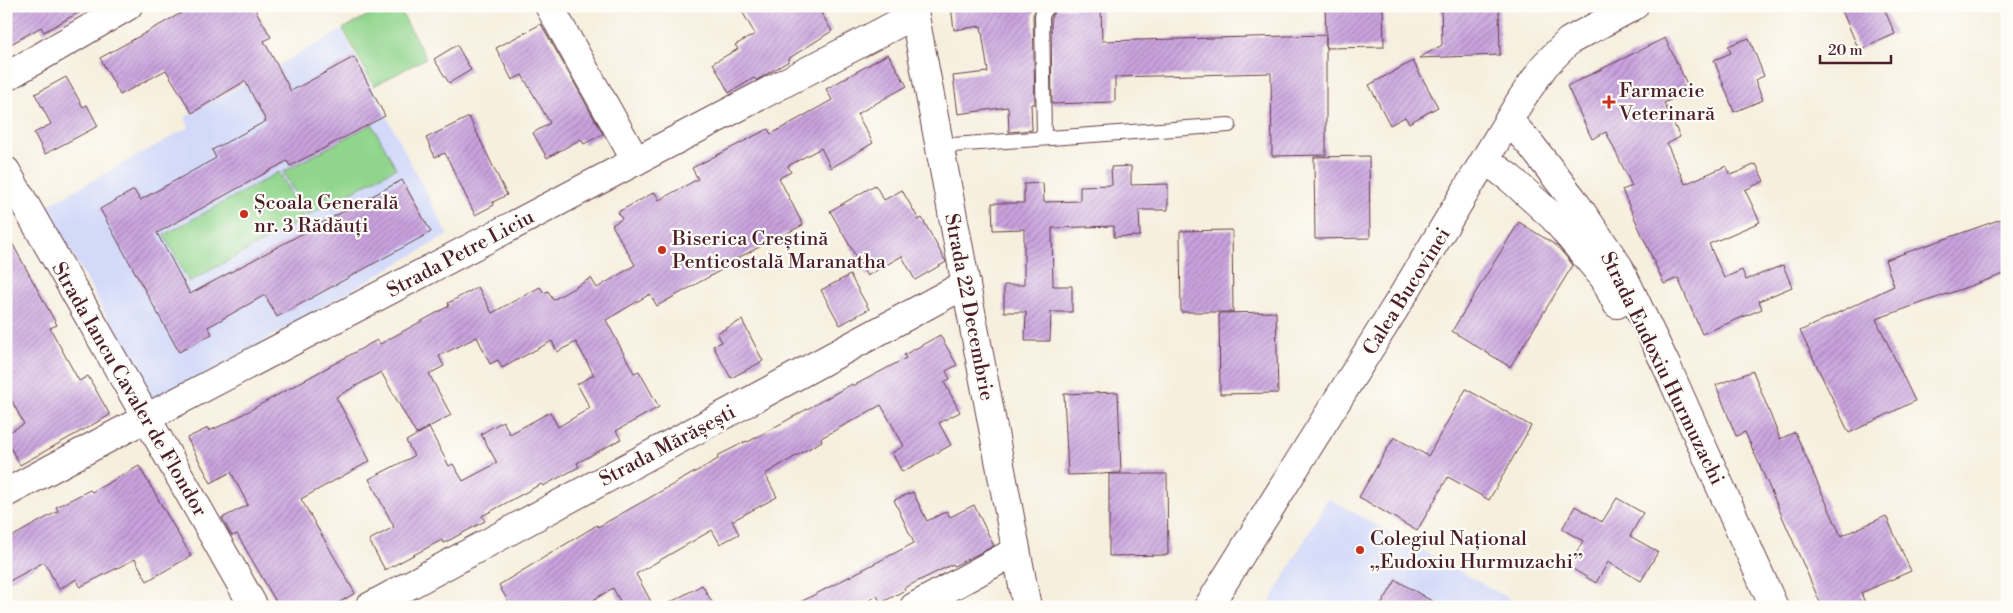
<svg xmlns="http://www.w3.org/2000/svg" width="2013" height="613" viewBox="0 0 2013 613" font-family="'Libre Bodoni',serif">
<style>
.built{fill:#d2d9f9}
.pitch{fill:#91d58d;stroke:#6e7a5c}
.building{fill:url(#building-hatch)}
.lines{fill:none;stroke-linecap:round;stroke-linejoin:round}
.service-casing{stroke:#643e46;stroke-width:16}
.minor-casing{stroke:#643e46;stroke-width:30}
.tertiary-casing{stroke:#643e46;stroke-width:30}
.secondary-casing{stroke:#643e46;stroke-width:30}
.service{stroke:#fff;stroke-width:14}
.minor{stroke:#fff;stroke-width:28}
.tertiary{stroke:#fff;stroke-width:28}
.secondary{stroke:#fff;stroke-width:28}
.poi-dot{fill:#c8321e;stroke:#fdfcf7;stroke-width:2}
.labels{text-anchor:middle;stroke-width:4.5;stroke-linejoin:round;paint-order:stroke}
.poi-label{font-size:20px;fill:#4a1f2b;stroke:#fdfcf7;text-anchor:start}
.street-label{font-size:20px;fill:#4a1f2b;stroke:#fdfcf7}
</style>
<defs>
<pattern id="building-hatch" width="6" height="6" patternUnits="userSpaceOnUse" patternTransform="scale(1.25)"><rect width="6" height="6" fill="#c9a3de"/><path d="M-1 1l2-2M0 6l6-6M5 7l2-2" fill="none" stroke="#a584b4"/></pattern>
</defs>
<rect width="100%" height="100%" fill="#fdfcf7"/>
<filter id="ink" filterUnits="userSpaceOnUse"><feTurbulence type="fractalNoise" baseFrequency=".02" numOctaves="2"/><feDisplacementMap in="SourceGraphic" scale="10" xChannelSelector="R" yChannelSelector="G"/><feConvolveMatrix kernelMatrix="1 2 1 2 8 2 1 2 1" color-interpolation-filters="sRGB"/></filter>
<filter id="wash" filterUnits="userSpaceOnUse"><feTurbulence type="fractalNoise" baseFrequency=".0096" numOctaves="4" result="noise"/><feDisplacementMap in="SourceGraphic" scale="20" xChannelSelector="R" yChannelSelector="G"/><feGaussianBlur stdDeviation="1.12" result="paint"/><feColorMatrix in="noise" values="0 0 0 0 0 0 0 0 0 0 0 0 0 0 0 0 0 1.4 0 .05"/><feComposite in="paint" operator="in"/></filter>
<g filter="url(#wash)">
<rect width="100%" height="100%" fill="#f6efde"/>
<g class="built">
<path d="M342 30 448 235 155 403 46 206 189 127 185 117Z"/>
<path d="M1328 498 1517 603 1515 607H1267Z"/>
</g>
<g class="pitch">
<path d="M385 6H398L426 58 374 86 343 29Z"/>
<path d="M372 124 396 168 307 216 283 172Z"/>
<path d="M279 172 304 219 189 282 164 235Z"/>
</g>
<g id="blocks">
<g class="building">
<path d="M6 6H90L44 32 41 27 6 47Z"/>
<path d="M194 6H253L271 37 264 41 291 91 354 57 385 116 290 166 287 161 157 233 190 294 402 180 431 232 277 317 265 295 208 327 212 334 179 352 100 209 134 190 140 200 216 158 212 150 266 121 245 81 192 113 166 70 120 95 100 58Z"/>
<path d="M739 6H817L832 31 788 59 789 61 757 80H756L754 78 729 93 713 63 738 49 735 45 755 34Z"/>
<path d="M951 6H1028V9H1036L1033 15 1035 104H1031L1032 130 1009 132 1008 107 958 114 953 76 988 72 981 26 954 30Z"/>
<path d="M1325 6H1383L1384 47 1326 48V36V155L1272 156 1271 73 1115 77V102L1052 104 1051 18 1056 8H1101L1102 41 1326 35Z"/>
<path d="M1441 6H1499L1500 55 1419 58 1442 45Z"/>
<path d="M1840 6H1883L1895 34 1859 50Z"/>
<path d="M541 24 603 134 584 144 581 139 547 158 533 133 550 123 522 75 512 80 496 48Z"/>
<path d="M1665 38 1690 90 1664 103 1680 137 1667 144 1685 184 1726 166 1731 175 1756 164 1764 181 1745 190 1760 222 1709 244 1724 278 1742 270 1746 280 1783 265 1792 287 1759 301 1762 309 1702 334 1678 278 1664 284 1622 190 1632 186 1606 132 1592 139 1567 86Z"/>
<path d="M1749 38 1764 76 1755 80 1763 100 1734 112 1714 60 1731 53 1728 46Z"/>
<path d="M457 45 471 70 449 83 434 59Z"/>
<path d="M888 54 907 86 857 114 873 143 831 168 821 148 788 166 791 172 779 178 803 225 722 266 723 269 657 306 650 294 606 320 634 373 639 371 659 407 616 431 621 439 577 463 579 467 543 486 541 484 482 516 485 521 444 543 442 540 385 570 369 540 394 527 369 479 414 456 406 441 429 428 449 466 453 464 463 481 497 463 481 434 503 421 510 434 550 412 558 427 590 408 577 384 594 375 576 342 557 352 552 341 502 368 498 360 490 364 477 337 439 356 444 366 429 374 451 415 416 434 381 372 336 397 370 461 301 499 355 593 332 607H279L237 534 232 536 222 518 248 505 231 472 211 483 187 438 208 428 209 431 227 423 377 340 380 344 449 306 448 303 478 287 492 313 540 287 544 293 548 291 553 300 591 278 597 288 635 265 612 225 622 219 618 212 655 192 659 200 698 179 692 168 768 129 771 134 832 100 826 89Z"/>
<path d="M1413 61 1438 107 1409 123 1405 117 1390 125 1369 85Z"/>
<path d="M66 77 83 107 87 105 98 126 45 154 34 133 51 124 35 94Z"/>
<path d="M469 117 507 195 493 202 494 205 475 215 445 153 435 157 426 138Z"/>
<path d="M1369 156 1370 238 1315 239 1314 157Z"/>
<path d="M1131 166V185L1168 184V210H1139L1140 236 1114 237V226L1052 228 1053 286H1072V312H1051L1050 341H1025L1026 312H1004V285H1024V229L993 230 992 203H1024V184L1043 183 1044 202 1080 201V186L1112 185 1111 167Z"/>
<path d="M875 185 884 200 902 190 919 220 922 218 946 262 915 280 902 256 867 276 830 211Z"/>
<path d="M2007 217V273L1876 319 1915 401 1849 433 1800 331 1894 286 1885 260Z"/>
<path d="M1519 222 1557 246 1573 265 1510 367 1452 331Z"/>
<path d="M1232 230 1233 312H1181L1180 231Z"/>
<path d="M6 232 57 325 50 328 79 381 88 376 110 415 20 465 6 440V434L24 424 6 390Z"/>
<path d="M850 275 869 309 840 325 821 290Z"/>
<path d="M1276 312 1278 393 1220 394 1219 313Z"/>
<path d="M742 320 763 361 731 378 713 346 722 342 717 333Z"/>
<path d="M940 335 957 365 946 371 950 379 944 382 960 412 939 423 951 445 902 472 892 453 904 446 881 405 821 438 822 441 765 474 777 497 732 521 739 534 720 544 712 530 636 574 654 607H623L613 588 582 607H511L499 585 597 525 598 527 718 459 717 456 747 441 748 442 852 384 853 386 906 358 904 355Z"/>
<path d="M1753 371 1780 439 1795 432 1841 536 1886 516 1911 571 1861 593 1867 607H1822L1745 432 1736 436 1716 385Z"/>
<path d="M1466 389 1531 426 1489 500 1448 477 1417 531 1359 497 1394 437 1428 456Z"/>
<path d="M1118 392 1121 473 1068 475 1064 394Z"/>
<path d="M139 466 191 556 147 581 135 559 80 587 77 579 59 589 44 562 6 583V540L58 511 56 507 90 490 92 492Z"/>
<path d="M1109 474H1167L1168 555 1109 556Z"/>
<path d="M913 492 927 521 947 511 950 517 974 505 994 546 954 566 953 564 904 588 905 590 881 603 877 596 857 607H791L914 543 894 500Z"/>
<path d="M1617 498 1643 513 1630 536 1658 552 1641 581 1608 562 1596 583 1568 566 1583 541 1562 529 1575 506 1602 522Z"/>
<path d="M1396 580 1442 607H1380Z"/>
<path d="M702 585 715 607H662Z"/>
</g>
</g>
</g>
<g filter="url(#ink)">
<use href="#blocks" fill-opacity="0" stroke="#643e46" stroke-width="1"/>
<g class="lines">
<g class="service-casing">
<g id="service">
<path d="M1044 137 1042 15 1048 6"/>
<path d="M939 146 1229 125"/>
</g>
</g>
<g class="minor-casing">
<g id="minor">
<path d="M549 6 636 161"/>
<path d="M6 77 128 6"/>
<path d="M1509 121 1531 145 1572 198 1619 267 1667 367 1774 607"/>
<path d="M1486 160 1511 179 1553 217 1604 278 1617 304"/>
<path d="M6 171 254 607"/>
<path d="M6 493 146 418 914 15"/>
<path d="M369 607 966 284"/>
<path d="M914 607 1016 551"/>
</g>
</g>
<g class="tertiary-casing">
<path id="tertiary" d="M913 6 1027 607"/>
</g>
<g class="secondary-casing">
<path id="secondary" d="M1208 607 1400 300 1522 98 1545 65 1569 41 1634 6"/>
</g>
<use href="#service" class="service"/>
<use href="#minor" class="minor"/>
<use href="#tertiary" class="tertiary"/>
<use href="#secondary" class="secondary"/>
</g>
</g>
<g class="poi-dot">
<path d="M1606.5 94.5h5v5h5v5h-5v5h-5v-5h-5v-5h5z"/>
<circle cx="244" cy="214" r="5"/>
<circle cx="662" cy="250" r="5"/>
<circle cx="1360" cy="550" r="5"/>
</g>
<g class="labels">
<g class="poi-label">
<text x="1619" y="97">Farmacie<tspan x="1619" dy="23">Veterinară</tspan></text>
<text x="254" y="209">Școala Generală<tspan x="254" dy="23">nr. 3 Rădăuți</tspan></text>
<text x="672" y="245">Biserica Creștină<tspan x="672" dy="23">Penticostală Maranatha</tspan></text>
<text x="1370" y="545">Colegiul Național<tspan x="1370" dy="23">„Eudoxiu Hurmuzachi”</tspan></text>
</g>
<g class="street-label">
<text transform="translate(460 253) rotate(-28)" y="7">Strada Petre Liciu</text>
<text transform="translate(1406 291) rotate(-58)" y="7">Calea Bucovinei</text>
<text transform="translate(970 307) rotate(79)" y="7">Strada 22 Decembrie</text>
<text transform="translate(1663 368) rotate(64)" y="7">Strada Eudoxiu Hurmuzachi</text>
<text transform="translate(130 389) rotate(60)" y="7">Strada Iancu Cavaler de Flondor</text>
<text transform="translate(667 445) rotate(-28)" y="7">Strada Mărășești</text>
</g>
</g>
<rect width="2013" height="613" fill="none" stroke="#fdfcf7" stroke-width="25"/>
<path d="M1820 55v8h71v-8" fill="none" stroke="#4a1f2b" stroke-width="2.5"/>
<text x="1828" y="55" font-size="15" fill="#4a1f2b" stroke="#fdfcf7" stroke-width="4" paint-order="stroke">20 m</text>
</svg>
